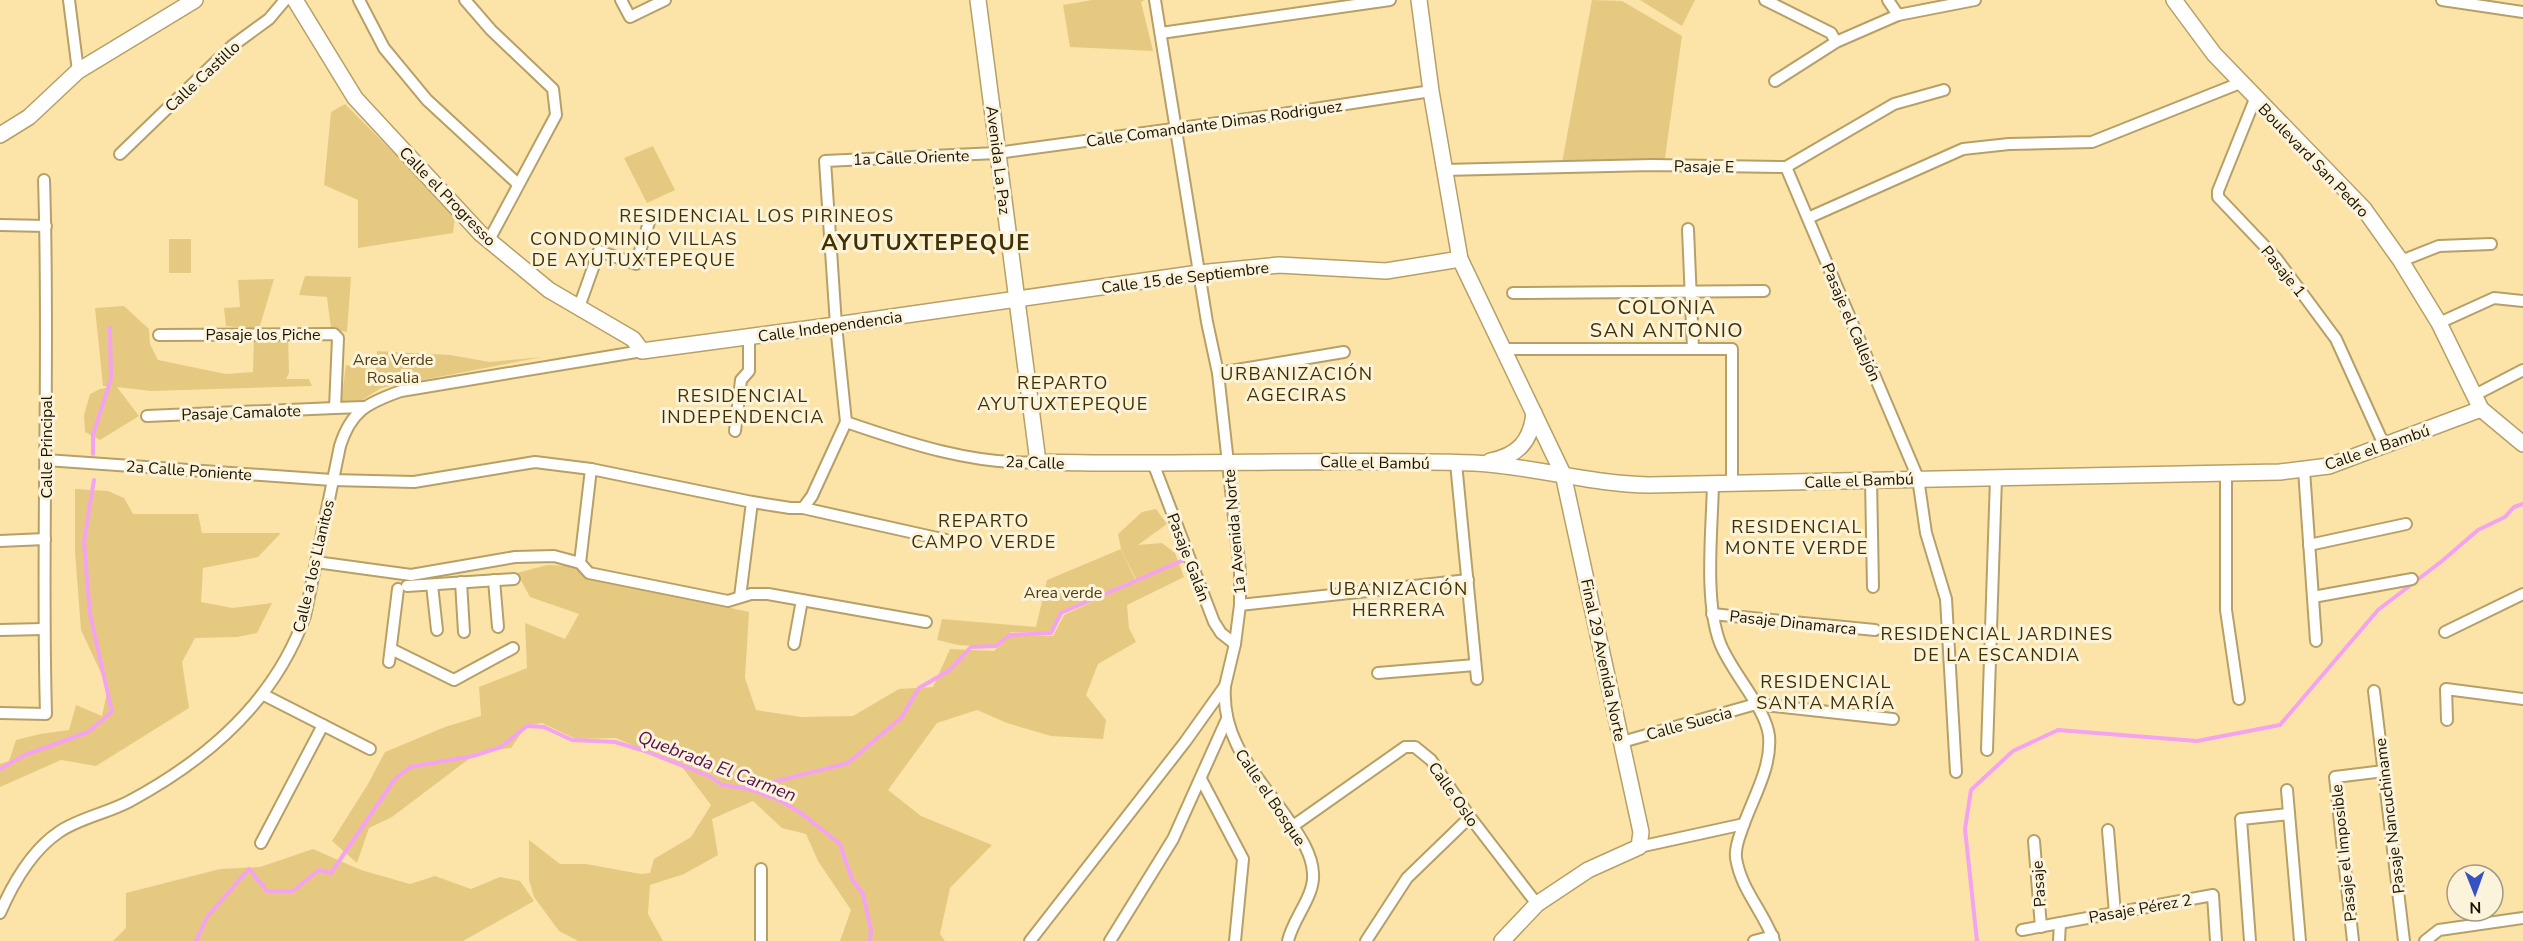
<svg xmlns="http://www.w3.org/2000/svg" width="2523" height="941" viewBox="0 0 2523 941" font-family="'Nunito Sans',sans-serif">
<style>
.green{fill:#e6c981}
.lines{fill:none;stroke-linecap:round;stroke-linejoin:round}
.stream{stroke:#f4a3f0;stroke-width:4}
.street-casing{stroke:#b7a067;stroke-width:14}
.secondary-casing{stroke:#b7a067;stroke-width:18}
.street{stroke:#fff;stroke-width:10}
.secondary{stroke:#fff;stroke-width:15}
.labels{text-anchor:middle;stroke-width:6;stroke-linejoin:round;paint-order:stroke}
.street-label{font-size:16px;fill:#1b1200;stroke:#fcf3db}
.park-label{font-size:16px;fill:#503f10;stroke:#fcf3db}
.neighbourhood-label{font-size:18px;letter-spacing:1.5px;fill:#413102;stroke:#fcf3db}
.water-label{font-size:18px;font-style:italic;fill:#570f56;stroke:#fcf3db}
.quarter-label{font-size:20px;letter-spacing:1.5px;fill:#413102;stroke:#fcf3db}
.district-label{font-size:22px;font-weight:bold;letter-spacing:1.5px;fill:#413102;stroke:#fcf3db}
</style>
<rect width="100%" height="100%" fill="#fce4a8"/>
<g class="green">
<path d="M1092 0H1145L1141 2 1153 51 1070 47 1063 5Z"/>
<path d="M1592 0 1622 1 1682 36 1664 165 1562 163Z"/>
<path d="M1640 0H1695L1682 26Z"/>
<path d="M345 104 446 205 455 217 453 233 358 248V200L324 185 331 112Z"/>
<path d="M653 146 675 190 647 203 624 158Z"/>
<rect x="169" y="239" width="22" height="34"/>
<path d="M305 276 351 277 347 332 331 329 327 297 299 295Z"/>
<path d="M274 279 259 329 226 326 224 308 240 307 238 280Z"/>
<path d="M124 306 149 329 150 344 158 360 226 374 253 372 254 334H288L289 373 286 379H309L312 386 151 391 117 387 139 416 100 440 85 432 84 415 90 394 100 389 112 387 103 386 95 308Z"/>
<path d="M377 351 450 355 490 362 542 357 381 388 358 403 341 402 346 365 376 370Z"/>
<path d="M75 489 108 491 124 498 133 514H198L202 533H281L258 557 203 568 201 602 232 608 272 603 257 633 237 637 195 638 182 662 189 708 96 766 61 760 0 787V764L9 761 16 740 40 734 69 730 76 705 102 716 108 688 81 630 75 552Z"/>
<path d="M1156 509 1167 524 1138 545 1162 543 1175 553 1184 577 1127 605 1129 628 1136 642 1098 664 1086 695 1106 720 1103 739 1051 736 1007 723 977 710 937 723 888 790 921 816 992 845 950 888 940 934 945 941H840L851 910 818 861 806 834 782 828 753 801 712 819 718 855 684 874 650 885 648 914 663 941H578L559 931 534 897 529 880V840L560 864H586L641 874 650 873 654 859 691 837 711 805 682 767 616 738 576 739 542 723 526 726 511 748 478 752 392 817 369 828 357 863 332 841 368 784 385 752 445 727 481 716 479 687 527 668 525 623 565 639 579 614 530 597 517 573 547 565 579 566 664 593 749 612 745 678 756 710 801 717 853 716 899 689 933 687 950 649 994 651 1011 635 1053 636 1064 615 1137 581 1121 549 1118 534 1142 512Z"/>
<path d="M1121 549 1135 579 1059 613 1049 633 1011 632 993 647 958 645 937 640 942 619 1036 627 1047 580Z"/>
<path d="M313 849 361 870 410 884 435 876 471 889 500 877 520 881 534 901 463 941H113L126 928V893L220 869 260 867Z"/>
</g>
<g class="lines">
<g class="stream">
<path d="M93 454V435L111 379 110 328"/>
<path d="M0 769 25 755 88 732 112 712 90 614 84 542 94 480"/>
<path d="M750 788 848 763 901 718 919 688 950 670 971 647 996 646 1010 635 1051 633 1061 613 1186 559"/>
<path d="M196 941 207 917 249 869 267 891H293L319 870 331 873 395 779 410 767 473 756 501 747 527 726 544 727 572 740 615 742 645 751 711 777 722 785 749 789 779 800 801 813 840 844 852 879 863 894 871 930 870 941"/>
<path d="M1977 941 1965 829 1971 790 2013 751 2058 730 2197 741 2280 725 2378 610 2442 561 2478 530 2505 517 2514 507 2523 504"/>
</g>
<g class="street-casing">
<g id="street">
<path d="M69 0 78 71"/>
<path d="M359 0 384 48 427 100 518 184"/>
<path d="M465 0 491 30 553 89 556 115 489 240"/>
<path d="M621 0 630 17 665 0"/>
<path d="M1765 0 1831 33 1836 42"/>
<path d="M1888 0 1898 15"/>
<path d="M2442 0 2523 12"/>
<path d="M1161 33 1390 0"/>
<path d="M1775 81 1836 42 1898 15 1975 0"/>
<path d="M2255 99 2218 191V197L2276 258 2336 339 2385 447"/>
<path d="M120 154 232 46 269 19 285 0"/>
<path d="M1786 167 1918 478 1926 533 1946 599 1956 772"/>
<path d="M1444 170 1652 165 1786 167 1894 104 1944 90"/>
<path d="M1808 218 1963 149 2009 144 2092 142 2240 83"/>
<path d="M0 225 46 226"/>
<path d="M1688 229 1693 349"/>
<path d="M2401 261 2439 246 2491 244"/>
<path d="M1513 293 1764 291"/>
<path d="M579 307 599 251 636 264 650 219"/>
<path d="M2439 323 2494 298 2523 301"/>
<path d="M159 335 334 334 338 338 335 408 364 407"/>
<path d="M1502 349H1732V483"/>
<path d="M1218 373 1344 352"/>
<path d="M2473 396 2523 370"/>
<path d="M147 416 335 408"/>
<path d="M846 422 836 325 825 161 997 153 1262 117 1431 91"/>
<path d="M846 422C904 442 976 466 1038 462"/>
<path d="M735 431 741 380 749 371V336"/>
<path d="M46 460 332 480 414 482 535 462 591 469 752 502 790 508H803L946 540"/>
<path d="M1153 463 1214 622 1221 633 1235 644"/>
<path d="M1456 463 1477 679"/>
<path d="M2304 470 2316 641"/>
<path d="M2226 473V610L2239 699"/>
<path d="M1871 479 1873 587"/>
<path d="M1713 484C1712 530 1704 601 1720 643 1731 672 1766 708 1769 736 1772 769 1751 801 1741 832 1738 840 1735 849 1736 858 1741 890 1764 912 1774 941"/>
<path d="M803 508 812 496 846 422"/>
<path d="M0 541 45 539"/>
<path d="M2309 545 2406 524"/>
<path d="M316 562 411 575 515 557 554 556 580 563 589 573 728 601 751 594H768L926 622"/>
<path d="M580 563 591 469"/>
<path d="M494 580 498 627"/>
<path d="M461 582 464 632"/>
<path d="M432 585 437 630"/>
<path d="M407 586 514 579"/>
<path d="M740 597 752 502"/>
<path d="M2313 597 2412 579"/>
<path d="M1240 605 1468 580"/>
<path d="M1712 614 1875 630"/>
<path d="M0 630 43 629"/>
<path d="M2445 632 2523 594"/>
<path d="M794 644 802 600"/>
<path d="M391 649 454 680 513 648"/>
<path d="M389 662 398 589"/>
<path d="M1378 673 1475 665"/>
<path d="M1225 686C1221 742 1258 776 1288 819 1299 835 1312 853 1313 873 1315 896 1293 918 1288 941"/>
<path d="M2374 691 2404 941"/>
<path d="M264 695 370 749"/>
<path d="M0 713 46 714C41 536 50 358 44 180"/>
<path d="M2447 720 2446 689 2523 699"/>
<path d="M1622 742 1756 704 1893 719"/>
<path d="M1987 750 1996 478"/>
<path d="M1201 779 1243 859 1235 941"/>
<path d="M2287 790 2300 941"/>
<path d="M1293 826 1405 747H1415L1431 760 1470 817 1537 904"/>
<path d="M2108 830 2115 913"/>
<path d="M2034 841 2041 927"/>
<path d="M261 843 323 725"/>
<path d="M1639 847 1744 824"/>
<path d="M0 913C13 883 31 851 59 832 79 818 108 813 130 801 208 759 275 701 305 616L340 446C351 411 367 403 401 391L642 351"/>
<path d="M2022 930 2213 895 2216 941"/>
<path d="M761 941V869"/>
<path d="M1030 941 1185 742 1225 686 1235 644 1240 605V571L1218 373 1207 322 1155 0"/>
<path d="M1110 941 1173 839 1226 721"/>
<path d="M1366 941 1407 878 1470 817"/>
<path d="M1754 941 1773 936"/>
<path d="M2059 941 2060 923"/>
<path d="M2250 941 2241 819 2289 814"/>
<path d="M2353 941 2335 777 2384 771"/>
<path d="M2425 941 2439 930 2523 918"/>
</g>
</g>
<g class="secondary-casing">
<g id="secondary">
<path d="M295 0 355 98 480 233 549 290 633 339 642 351 836 325 1199 273 1279 265 1386 271 1460 259"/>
<path d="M978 0 1038 462C1183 466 1329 458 1474 463 1533 466 1590 484 1649 485L2280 472 2329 466 2481 409"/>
<path d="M1419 0 1431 91 1460 259 1563 474 1641 832 1639 847 1588 870 1537 904 1502 941"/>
<path d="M2174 0 2214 54 2364 209 2401 261 2439 323 2481 409 2523 444"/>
<path d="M0 135 29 117 78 71 195 0"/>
<path d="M1490 461C1517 456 1531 442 1534 413"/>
</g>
</g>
<use href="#street" class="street"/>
<use href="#secondary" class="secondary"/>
</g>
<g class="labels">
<g class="street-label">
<text transform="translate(202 76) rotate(-43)" y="6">Calle Castillo</text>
<text transform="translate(1214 123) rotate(-8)" y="6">Calle Comandante Dimas Rodriguez</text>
<text transform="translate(911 157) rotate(-2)" y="6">1a Calle Oriente</text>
<text transform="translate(999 160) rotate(83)" y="6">Avenida La Paz</text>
<text transform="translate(2314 160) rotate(46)" y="6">Boulevard San Pedro</text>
<text transform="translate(1704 166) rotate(1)" y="6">Pasaje E</text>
<text transform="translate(448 196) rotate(46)" y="6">Calle el Progresso</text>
<text transform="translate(2284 271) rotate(51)" y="6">Pasaje 1</text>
<text transform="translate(1185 277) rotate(-7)" y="6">Calle 15 de Septiembre</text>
<text transform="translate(1852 322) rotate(67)" y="6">Pasaje el Callejón</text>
<text transform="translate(830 326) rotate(-8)" y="6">Calle Independencia</text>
<text x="263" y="340">Pasaje los Piche</text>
<text transform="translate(241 412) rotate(-2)" y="6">Pasaje Camalote</text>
<text transform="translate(46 447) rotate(-90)" y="6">Calle Principal</text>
<text transform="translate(2377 447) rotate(-19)" y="6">Calle el Bambú</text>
<text transform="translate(1035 462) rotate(2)" y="6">2a Calle</text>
<text transform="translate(1375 462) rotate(1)" y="6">Calle el Bambú</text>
<text transform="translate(189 470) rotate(4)" y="6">2a Calle Poniente</text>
<text transform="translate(1859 480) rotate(-2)" y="6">Calle el Bambú</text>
<text transform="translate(1234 532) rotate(-95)" y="6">1a Avenida Norte</text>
<text transform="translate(1189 557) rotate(69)" y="6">Pasaje Galán</text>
<text transform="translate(313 566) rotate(-77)" y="6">Calle a los Llanitos</text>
<text transform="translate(1793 622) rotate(6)" y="6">Pasaje Dinamarca</text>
<text transform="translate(1604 660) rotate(78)" y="6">Final 29 Avenida Norte</text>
<text transform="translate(1689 723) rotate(-15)" y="6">Calle Suecia</text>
<text transform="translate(1454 794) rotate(55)" y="6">Calle Oslo</text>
<text transform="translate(1271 797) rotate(56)" y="6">Calle el Bosque</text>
<text transform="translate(2389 816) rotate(-97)" y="6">Pasaje Nancuchiname</text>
<text transform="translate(2343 853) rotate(-96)" y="6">Pasaje el Imposible</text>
<text transform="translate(2038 884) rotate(-94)" y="6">Pasaje</text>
<text transform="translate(2140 908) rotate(-10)" y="6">Pasaje Pérez 2</text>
</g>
<g class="park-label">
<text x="393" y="365">Area Verde<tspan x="393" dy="18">Rosalia</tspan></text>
<text x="1063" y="598">Area verde</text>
</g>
<g class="neighbourhood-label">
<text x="757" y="222">RESIDENCIAL LOS PIRINEOS</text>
<text x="634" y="245">CONDOMINIO VILLAS<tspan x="634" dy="21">DE AYUTUXTEPEQUE</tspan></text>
<text x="1297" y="380">URBANIZACIÓN<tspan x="1297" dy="21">AGECIRAS</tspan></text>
<text x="1063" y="389">REPARTO<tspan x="1063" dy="21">AYUTUXTEPEQUE</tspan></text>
<text x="743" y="402">RESIDENCIAL<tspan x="743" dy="21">INDEPENDENCIA</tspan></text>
<text x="984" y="527">REPARTO<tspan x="984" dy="21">CAMPO VERDE</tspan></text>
<text x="1797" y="533">RESIDENCIAL<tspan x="1797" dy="21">MONTE VERDE</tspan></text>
<text x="1399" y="595">UBANIZACIÓN<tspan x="1399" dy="21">HERRERA</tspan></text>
<text x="1997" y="640">RESIDENCIAL JARDINES<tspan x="1997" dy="21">DE LA ESCANDIA</tspan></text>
<text x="1826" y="688">RESIDENCIAL<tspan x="1826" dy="21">SANTA MARÍA</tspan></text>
</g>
<g class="water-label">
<text transform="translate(717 766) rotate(21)" y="6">Quebrada El Carmen</text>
</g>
<g class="quarter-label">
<text x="1667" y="314">COLONIA<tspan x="1667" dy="23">SAN ANTONIO</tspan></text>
</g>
<g class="district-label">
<text x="926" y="250">AYUTUXTEPEQUE</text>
</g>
</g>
<g transform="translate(2475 893) rotate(179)"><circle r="28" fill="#fcf3db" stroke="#a29983" stroke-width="1.5"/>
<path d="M0-4.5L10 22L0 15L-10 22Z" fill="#3651c3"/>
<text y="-9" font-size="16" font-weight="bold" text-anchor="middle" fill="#1b1200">N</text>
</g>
</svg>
